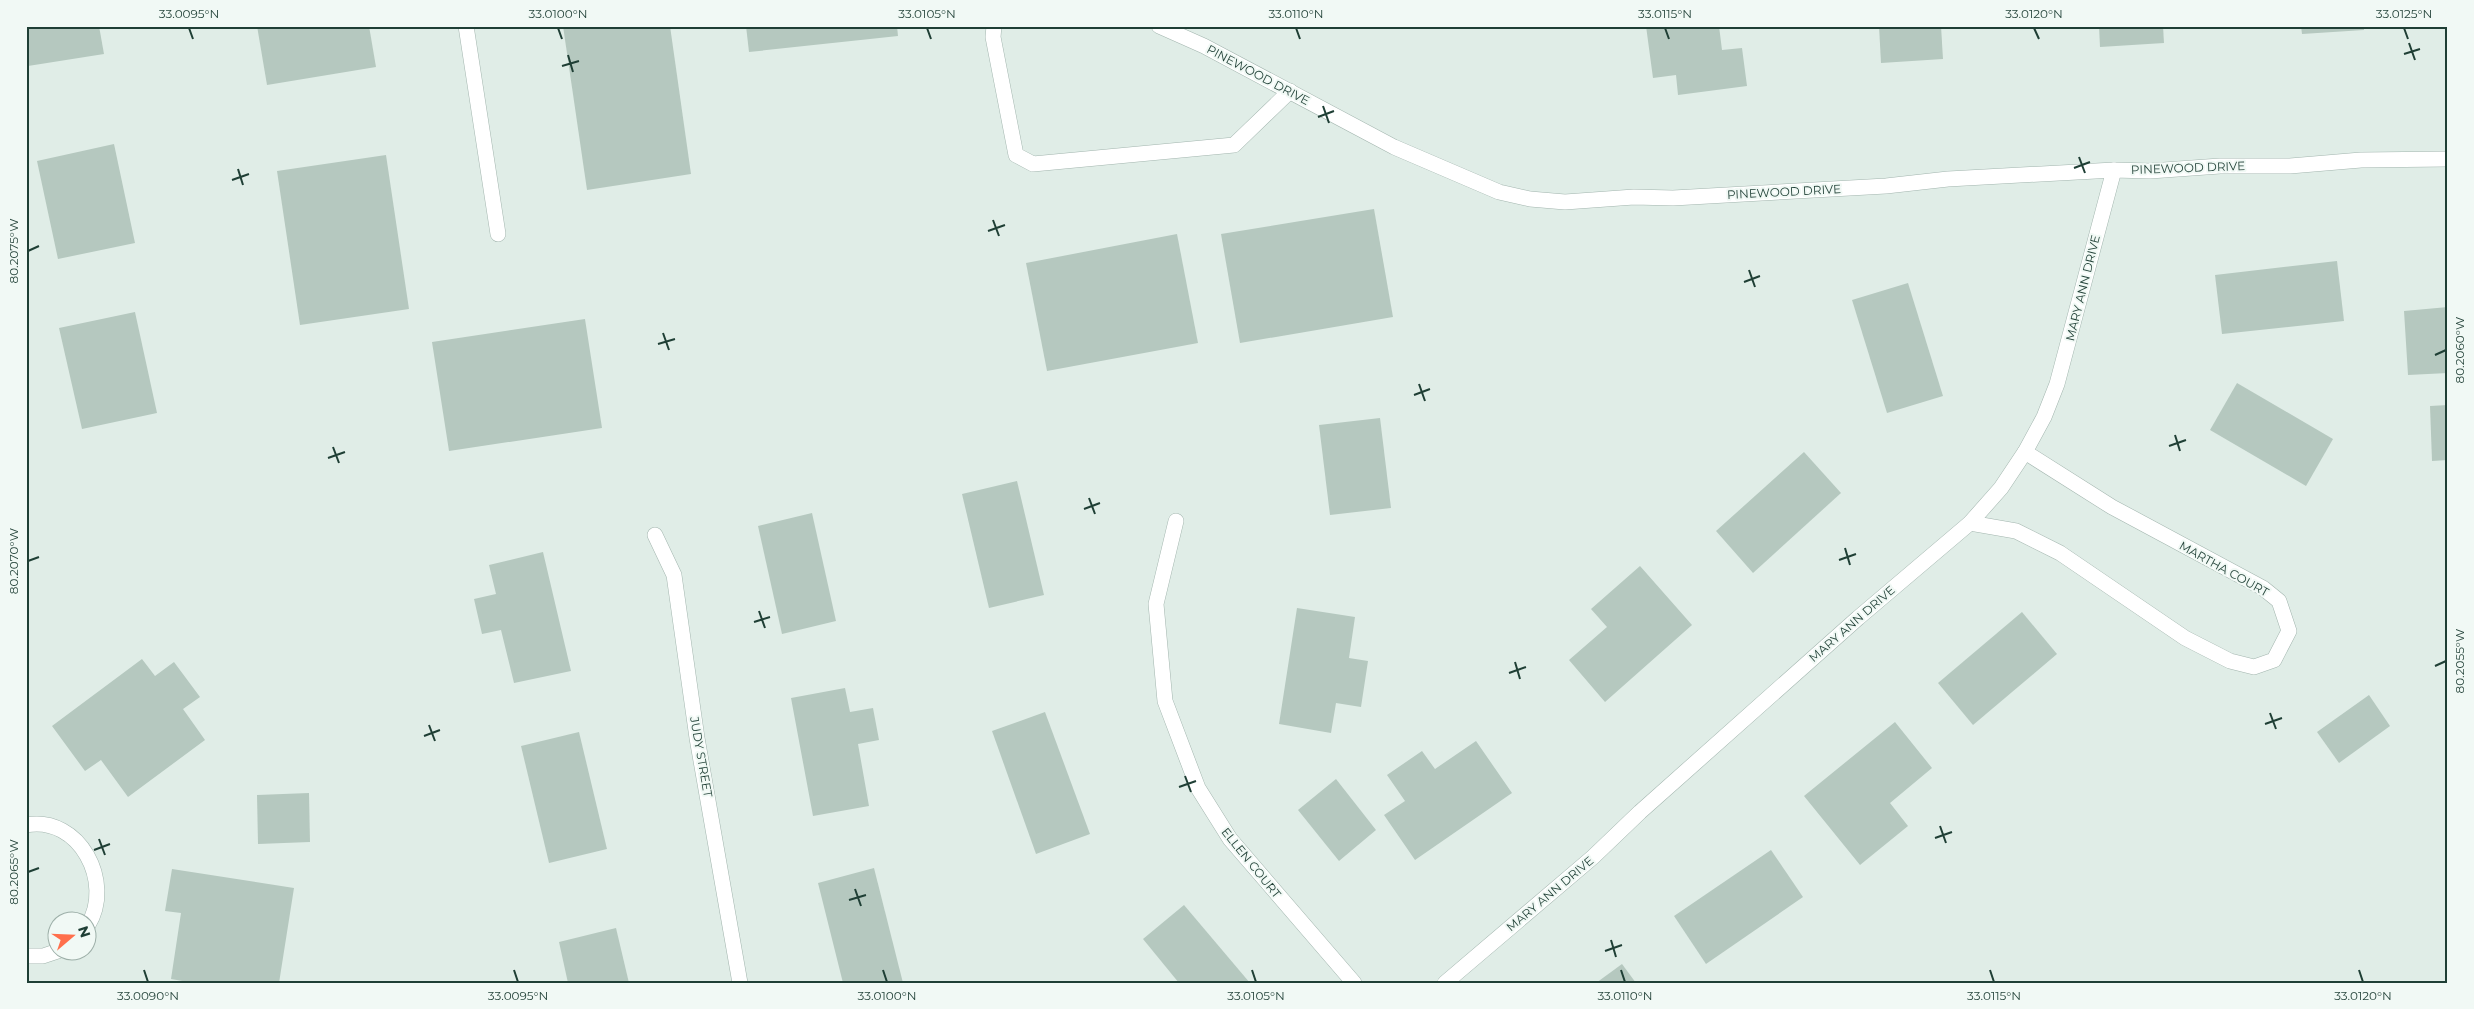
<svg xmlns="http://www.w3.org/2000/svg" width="2474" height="1009" viewBox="0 0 2474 1009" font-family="Montserrat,sans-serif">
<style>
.building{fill:#b5c8bf}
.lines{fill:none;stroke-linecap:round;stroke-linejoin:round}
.lane-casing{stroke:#a2b5ae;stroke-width:16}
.street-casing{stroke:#a2b5ae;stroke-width:16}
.lane{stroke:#fff;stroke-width:15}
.street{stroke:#fff;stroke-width:15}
.ticks{fill:none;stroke:#1f3f35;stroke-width:2}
.labels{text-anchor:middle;stroke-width:4;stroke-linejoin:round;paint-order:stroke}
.street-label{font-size:12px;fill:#1f3f35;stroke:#f1f9f5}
.neatline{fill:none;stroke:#1f3f35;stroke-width:2}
.ticks-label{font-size:12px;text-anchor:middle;fill:#1f3f35}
</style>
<rect width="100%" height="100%" fill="#e0ede7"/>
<g class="building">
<path d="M26 26H99L104 54 28 66Z"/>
<path d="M257 26H369L376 67 267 85Z"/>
<path d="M563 26H670L691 174 587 190Z"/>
<path d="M746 26H897L898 36 749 52Z"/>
<path d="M1646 26H1719L1722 50 1742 48 1747 86 1678 95 1676 75 1653 78Z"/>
<path d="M1879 26H1941L1943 59 1881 63Z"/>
<path d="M2099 26H2163L2164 43 2100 47Z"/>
<path d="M2301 26H2364V30L2302 34Z"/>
<path d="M114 144 135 243 58 259 37 161Z"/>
<path d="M386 155 409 309 300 325 277 171Z"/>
<path d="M1374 209 1393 317 1240 343 1221 234Z"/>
<path d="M1177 234 1198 343 1047 371 1026 263Z"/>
<path d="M2337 261 2344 321 2222 334 2215 275Z"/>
<path d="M1908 283 1943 396 1887 413 1852 300Z"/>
<path d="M2448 307V373L2408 375 2404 311Z"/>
<path d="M135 312 157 413 82 429 59 328Z"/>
<path d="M585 319 602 428 449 451 432 342Z"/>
<path d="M2237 383 2333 439 2306 486 2210 430Z"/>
<path d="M2448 405V460L2432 461 2430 406Z"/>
<path d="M1380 418 1391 508 1330 515 1319 425Z"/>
<path d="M1804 452 1841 493 1753 573 1716 531Z"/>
<path d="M1017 481 1044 595 989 608 962 494Z"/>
<path d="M812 513 836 621 782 634 758 526Z"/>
<path d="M543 552 571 671 514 683 501 630 482 634 474 599 496 594 489 565Z"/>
<path d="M1640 566 1692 625 1605 702 1569 660 1607 627 1591 609Z"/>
<path d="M1297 608 1355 617 1349 658 1368 661 1361 707 1336 703 1331 733 1279 724Z"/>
<path d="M2022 612 2057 654 1973 725 1938 683Z"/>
<path d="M142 659 155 676 174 662 200 697 183 709 205 740 128 797 101 760 85 771 52 726Z"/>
<path d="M845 688 850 712 873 708 879 740 858 744 869 806 813 816 791 698Z"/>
<path d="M2369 695 2390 726 2339 763 2317 732Z"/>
<path d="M1045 712 1090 834 1036 854 992 731Z"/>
<path d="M1895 722 1932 768 1890 803 1908 826 1860 865 1804 796Z"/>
<path d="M579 732 607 849 549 863 521 746Z"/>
<path d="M1476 741 1512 793 1415 860 1384 815 1405 801 1387 775 1422 751 1435 769Z"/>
<path d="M1336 779 1376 830 1339 861 1298 810Z"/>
<path d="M309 793 310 842 258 844 257 795Z"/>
<path d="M1771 850 1803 897 1706 964 1674 916Z"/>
<path d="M874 868 903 983H843L818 883Z"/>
<path d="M172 869 294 888 279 983H194L171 979 181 913 165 911Z"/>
<path d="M1184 905 1250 983H1179L1143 939Z"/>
<path d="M616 928 629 983H568L559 942Z"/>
<path d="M1622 964 1636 983H1596Z"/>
</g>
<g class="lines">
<g class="lane-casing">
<g id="lane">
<path d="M466 26 498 234"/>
<path d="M994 26 993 37 1016 155 1033 164 1234 145 1290 91"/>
</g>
</g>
<g class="street-casing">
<g id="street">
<path d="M1159 26 1204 46 1394 147 1499 192 1530 199 1565 202 1634 197 1673 198 1886 186 1948 179 2114 170 2150 171 2220 166H2290L2361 160 2448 159"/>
<path d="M1176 521 1156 604 1165 701 1198 788 1230 839 1354 983"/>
<path d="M1970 523 2016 531 2060 553 2185 638 2230 661 2254 667 2274 660 2289 631 2279 601 2263 588 2112 507 2025 452"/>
<path d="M655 535 674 575 697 738 740 983"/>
<path d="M26 825C80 815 114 883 88 925"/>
<path d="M26 956H43L58 951"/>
<path d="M1445 983 1593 857 1640 812 1858 618 1970 523 2001 488 2025 452 2044 417 2057 384 2114 170"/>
</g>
</g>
<use href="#lane" class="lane"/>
<use href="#street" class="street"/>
</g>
<path class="ticks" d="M189 28 193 39M558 28 562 39M927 28 931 39M1296 28 1300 39M1665 28 1669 39M2034 28 2039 39M2404 28 2408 39M2409 43 2415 60M2404 54 2420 49M568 55 573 72M562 66 579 61M1323 106 1329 123M1318 117 1334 111M2079 157 2085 173M2074 168 2090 162M238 169 243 185M232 180 249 174M993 220 999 236M988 231 1005 225M28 251 39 246M1749 270 1755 287M1744 282 1760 276M663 333 669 350M658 344 675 339M2435 355 2446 350M1419 384 1425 401M1414 395 1430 389M2175 435 2180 451M2169 446 2186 440M333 447 339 463M328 458 345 452M1089 498 1095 514M1084 509 1100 503M1845 548 1850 565M1839 560 1856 554M28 561 39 557M759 611 765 628M754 622 770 617M1515 662 1520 679M2435 666 2446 661M1509 673 1526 667M2270 713 2276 729M2265 724 2282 718M429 725 435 741M424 736 440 730M1185 776 1191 792M1179 787 1196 781M1940 826 1946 843M1935 838 1952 832M99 839 105 855M94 850 110 844M28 872 39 868M855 889 861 906M849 900 866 895M1611 940 1616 957M1605 951 1622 945M144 970 148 982M514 970 518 982M883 970 887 982M1252 970 1256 982M1621 970 1625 982M1990 970 1994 982M2359 970 2363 982"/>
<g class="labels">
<g class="street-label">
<text transform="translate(1258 75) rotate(28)" y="4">PINEWOOD DRIVE</text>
<text transform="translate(2188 168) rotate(-2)" y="4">PINEWOOD DRIVE</text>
<text transform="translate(1784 192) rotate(-3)" y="4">PINEWOOD DRIVE</text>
<text transform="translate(2083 288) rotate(-76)" y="4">MARY ANN DRIVE</text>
<text transform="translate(2224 569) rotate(29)" y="4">MARTHA COURT</text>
<text transform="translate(1852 624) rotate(-41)" y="4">MARY ANN DRIVE</text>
<text transform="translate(701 757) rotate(80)" y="4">JUDY STREET</text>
<text transform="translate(1251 863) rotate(51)" y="4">ELLEN COURT</text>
<text transform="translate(1550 894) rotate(-40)" y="4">MARY ANN DRIVE</text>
</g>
</g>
<rect width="2474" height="1009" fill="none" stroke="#f1f9f5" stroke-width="55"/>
<g transform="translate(72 936) rotate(71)"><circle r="24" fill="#f1f9f5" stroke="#9dafa8"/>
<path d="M0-4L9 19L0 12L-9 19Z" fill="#ff6f4c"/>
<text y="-8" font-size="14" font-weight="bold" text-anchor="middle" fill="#1f3f35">N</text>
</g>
<rect x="28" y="28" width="2418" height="954" class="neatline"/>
<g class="ticks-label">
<text x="189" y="18">33.0095°N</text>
<text x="558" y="18">33.0100°N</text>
<text x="927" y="18">33.0105°N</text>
<text x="1296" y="18">33.0110°N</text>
<text x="1665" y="18">33.0115°N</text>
<text x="2034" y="18">33.0120°N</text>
<text x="2404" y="18">33.0125°N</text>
<text transform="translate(14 251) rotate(-90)" y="4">80.2075°W</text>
<text transform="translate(2460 350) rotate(-90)" y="4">80.2060°W</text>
<text transform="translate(14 561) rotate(-90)" y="4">80.2070°W</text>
<text transform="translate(2460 661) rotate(-90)" y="4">80.2055°W</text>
<text transform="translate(14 872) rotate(-90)" y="4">80.2065°W</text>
<text x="148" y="1000">33.0090°N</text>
<text x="518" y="1000">33.0095°N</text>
<text x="887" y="1000">33.0100°N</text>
<text x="1256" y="1000">33.0105°N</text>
<text x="1625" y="1000">33.0110°N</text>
<text x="1994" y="1000">33.0115°N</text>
<text x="2363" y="1000">33.0120°N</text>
</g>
</svg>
